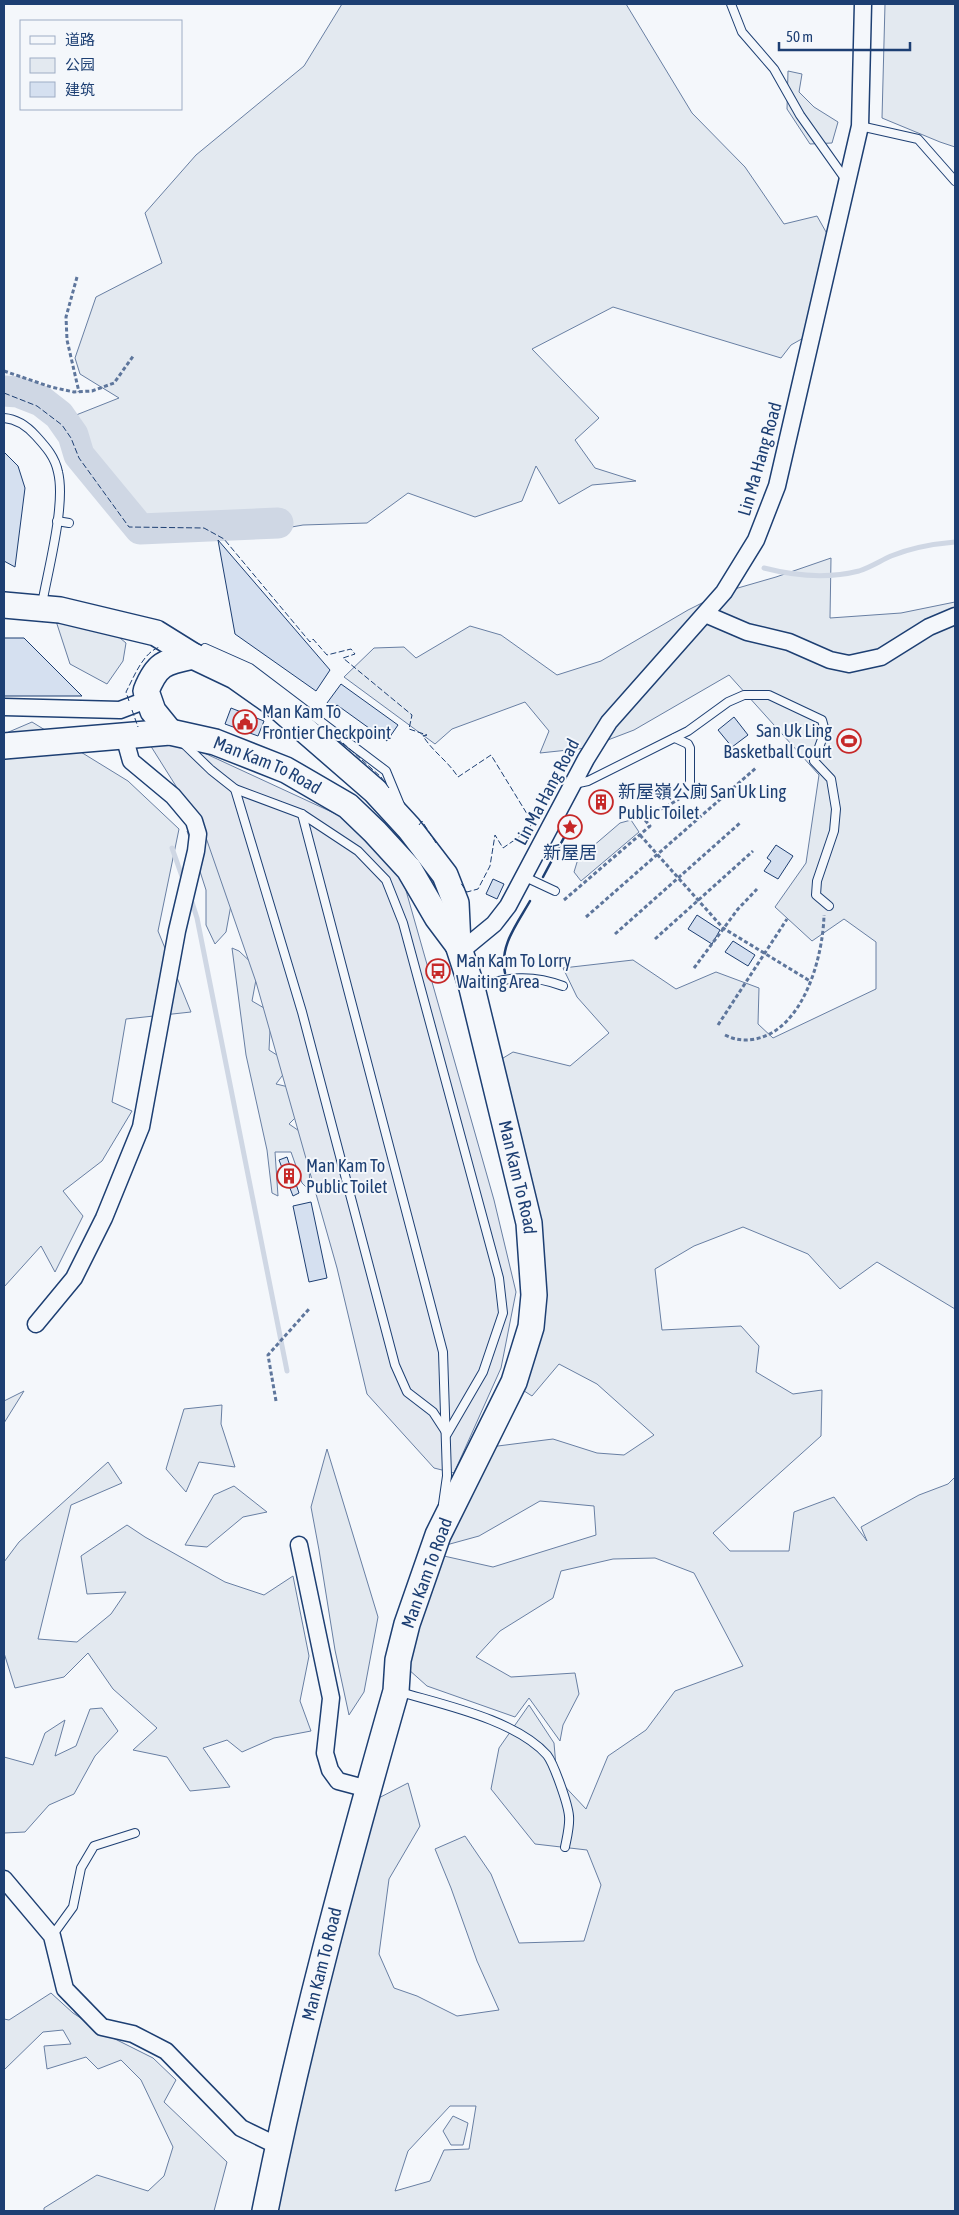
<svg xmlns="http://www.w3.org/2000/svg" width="959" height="2215" viewBox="0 0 959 2215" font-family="'Asap Condensed','Noto Sans SC',sans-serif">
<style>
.green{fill:#e3e9f0;stroke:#687fa3;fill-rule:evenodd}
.parking{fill:#e3e8f0;stroke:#687fa3}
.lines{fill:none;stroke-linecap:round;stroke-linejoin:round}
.stream{stroke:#cfd7e4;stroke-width:5}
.river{stroke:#cfd7e4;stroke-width:31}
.building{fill:#d5e0f0;stroke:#1d3f73}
.service-casing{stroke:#1d3f73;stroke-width:10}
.minor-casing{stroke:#1d3f73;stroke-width:19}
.primary-casing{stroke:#1d3f73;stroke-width:28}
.path{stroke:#5e769c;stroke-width:3;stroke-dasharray:4 2.5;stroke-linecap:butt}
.service{stroke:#f4f7fb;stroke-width:8}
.minor{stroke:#f4f7fb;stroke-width:16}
.primary{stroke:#f4f7fb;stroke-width:25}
.fence{stroke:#1d3f73;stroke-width:1;stroke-dasharray:6 2.5;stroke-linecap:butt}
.wall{stroke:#1d3f73;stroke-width:2.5}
.labels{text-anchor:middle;stroke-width:4;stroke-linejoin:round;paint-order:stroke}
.street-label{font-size:18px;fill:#1d3f73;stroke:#f4f7fb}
.poi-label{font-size:18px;fill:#1d3f73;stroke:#f4f7fb;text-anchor:start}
</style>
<rect width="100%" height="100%" fill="#f4f7fb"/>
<g class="green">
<path d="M342 4H626L692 113 745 167 784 224 817 216 830 239 814 332 791 345 781 358 613 307 532 349 599 418 575 440 595 468 636 481 592 485 559 504 536 466 522 501 475 517 408 493 367 523 303 525 224 539 188 530 165 540 142 539 81 464 66 419 119 398 80 374 75 358 96 297 162 263 145 213 196 155 304 66Z"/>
<path d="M885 4H955V147L940 142 882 118Z"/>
<path d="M788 71 802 74 799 92 814 107 838 122 832 143 810 144 787 109Z"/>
<path d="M831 558 830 618 901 613 955 602V1309L877 1262 840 1289 808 1254 743 1227 694 1246 655 1269 662 1330 741 1326 759 1346 756 1372 793 1394 822 1390 821 1436 713 1533 730 1551H789L794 1512 834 1497 867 1541 861 1527 919 1495 948 1484 955 1477V2211H268L363 1806 408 1783 420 1826 389 1879 379 1954 394 1988 417 1996 457 2016 499 2010 477 1961 451 1888 435 1849 465 1836 491 1874 519 1943 584 1941 601 1885 587 1850 535 1844 491 1789 499 1748 529 1705 554 1743 557 1778 586 1809 608 1756 646 1730 675 1691 743 1666 694 1573 655 1558 613 1559 561 1571 553 1598 500 1631 476 1657 511 1677 575 1673 579 1694 563 1725 560 1741 529 1698 515 1717 427 1686 398 1660 426 1552 493 1567 596 1535 594 1506 540 1501 479 1536 439 1547 490 1447 553 1439 597 1453 624 1455 654 1435 597 1384 559 1364 532 1396 518 1387 543 1296 495 1063 513 1052 570 1066 609 1033 577 997 563 968 633 960 676 989 716 972 759 988 758 1024 773 1038 876 989V942L844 919 812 941 775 907 806 863 819 775 729 675 634 730 587 748 540 753 549 731 525 702 452 729 435 744 344 677 374 648 404 647 416 658 470 626 501 635 557 675 601 661 688 610 724 592 776 577ZM450 2106H476L469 2149 444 2150 430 2181 395 2191 408 2151Z"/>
<path d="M56 621 114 633 126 643 123 661 107 684 70 664Z"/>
<path d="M32 722 128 781 179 829 158 931 191 1012 126 1019 112 1102 132 1111 102 1161 63 1191 83 1216 55 1272 41 1246 4 1287V734Z"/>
<path d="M631 820 639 832 581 881 574 872 578 859 620 823Z"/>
<path d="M212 830 235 883 226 932 215 944 206 925V890L187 831Z"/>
<path d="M232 948 239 951 258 969 252 1001 271 1012 269 1050 291 1064 276 1084 297 1089 309 1104 289 1124 308 1137 310 1191 302 1183 291 1152H275L278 1196 272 1193 267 1150 246 1055Z"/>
<path d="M24 1391 4 1423V1401Z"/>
<path d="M222 1405 221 1424 235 1467 199 1462 186 1492 166 1469 184 1409Z"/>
<path d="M327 1449 378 1617 364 1692 349 1715 335 1650 319 1550 311 1507Z"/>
<path d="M108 1462 122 1483 71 1505 38 1639 77 1642 111 1614 126 1592 87 1594 81 1556 127 1525 145 1537 225 1582 264 1595 293 1576 309 1656 300 1701 311 1731 274 1738 242 1752 227 1740 203 1748 230 1787 190 1791 167 1757 133 1750 157 1728 113 1689 88 1653 64 1677 15 1688 4 1653V1562L19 1542Z"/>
<path d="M234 1486 267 1512 243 1517 207 1547 185 1545 214 1495Z"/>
<path d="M102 1708 118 1731 95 1756 74 1794 49 1805 25 1832 4 1833V1757L33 1765 45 1733 65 1720 55 1756 76 1746 90 1709Z"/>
<path d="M51 1993 73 2013 105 2034 153 2058 176 2080 164 2102 227 2162 214 2211H44V2208L97 2175 148 2191 164 2176 173 2147 141 2080 121 2060 98 2069 86 2057 47 2069 44 2046 71 2044 63 2030 43 2032 4 2070V2019L9 2020Z"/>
<path d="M453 2116 468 2123 463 2145H451L443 2131Z"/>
</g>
<path class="parking" d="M135 721 375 832 405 887 494 1200 516 1292 501 1368 454 1473 434 1468 367 1394 337 1268 256 982 203 829Z"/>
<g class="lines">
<g class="stream">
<path d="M764 568C795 576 827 579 859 571 871 567 880 561 891 556 913 547 932 544 955 542"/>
<path d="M172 848 184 882"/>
<path d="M190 896 197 918 287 1371"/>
</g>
<path class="river" d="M4 391 18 392 41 401 59 415 73 435 79 455 140 529 278 523"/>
</g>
<g class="building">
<path d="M4 452 18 466 25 488 15 567 4 561Z"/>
<path d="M218 540 330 670 316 691 235 634Z"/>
<path d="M4 638H24L82 696H4Z"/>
<path d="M341 684 398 725 387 741 337 705 334 708 327 703Z"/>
<path d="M231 708 264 721 258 736 225 724Z"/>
<path d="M734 717 748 735 732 747 718 730Z"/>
<path d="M601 795 607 798 601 810 595 807Z"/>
<path d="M776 845 793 856 778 879 764 871 771 861 767 858Z"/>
<path d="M493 879 504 884 497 899 486 894Z"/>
<path d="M697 915 720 930 712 944 688 929Z"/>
<path d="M733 941 755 955 748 966 725 952Z"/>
<path d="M287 1157 299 1193 293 1196 279 1160Z"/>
<path d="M311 1202 327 1278 309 1282 293 1206Z"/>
</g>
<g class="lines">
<g class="service-casing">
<g id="service">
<path d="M731 4 742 32 774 69 800 115 846 180"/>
<path d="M860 126 918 139 955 181"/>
<path d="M4 418C17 419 28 427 36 436 46 447 55 457 58 472 66 504 48 570 42 604"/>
<path d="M57 521 69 523"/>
<path d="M205 648 250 668 386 771 400 805"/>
<path d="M675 738 688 744 690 748V794"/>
<path d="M182 742 211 770 235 789 302 814 358 851 386 880 403 923 499 1278 503 1313 483 1372 447 1434"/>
<path d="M574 784 588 781 688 731 728 702 744 695H769L822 720 825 731 814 761 831 779 836 809 834 831 817 881 816 895 829 906"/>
<path d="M235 789 302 1012 395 1365 407 1392 433 1412 446 1432"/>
<path d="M302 814 443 1352 447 1476 443 1504"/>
<path d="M525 877 555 891"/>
<path d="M476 987C506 977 532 974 563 986"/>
<path d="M400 1692C444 1705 516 1720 547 1755 554 1764 568 1804 569 1816 570 1826 567 1837 565 1847"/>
<path d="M52 1936 73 1907 81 1868 94 1846 135 1833"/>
</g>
</g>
<g class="minor-casing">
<g id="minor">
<path d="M705 614 747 632 789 642 830 660 849 664 881 657 929 627 955 616"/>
<path d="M4 707 120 710 149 699"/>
<path d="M460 952 494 924 508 906 586 759 609 722 724 592 756 540 777 486 860 126 863 4"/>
<path d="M36 1324 74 1278 104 1218 141 1127 177 931 196 851 198 834 194 821 173 796 131 761 126 743 133 735"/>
<path d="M299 1545 331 1698 325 1753 330 1770 338 1781 368 1789"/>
<path d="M4 1879 52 1936 65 1989 102 2027 133 2034 166 2051 241 2128 278 2146"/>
</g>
</g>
<g class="primary-casing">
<g id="primary">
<path id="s1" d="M4 605 60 610 156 633 193 656 235 676 276 705 375 791 409 828 445 875 456 903 458 945 472 988 529 1223 534 1295 531 1327 514 1382 438 1535 407 1624 398 1660 396 1691C347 1863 300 2036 265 2211"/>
<path d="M170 732 153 711 146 691C157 663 165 662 193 656"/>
<path id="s2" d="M4 746 170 732 215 742 286 770 348 806 375 832 409 869 437 917 458 945"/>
</g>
</g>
<g class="path">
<path d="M77 277 66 317 67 340 79 392"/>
<path d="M4 371 51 387 74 392 92 391 114 383 134 355"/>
<path d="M640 835 723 928 810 981"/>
<path d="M564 900 650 826 640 814 664 808 679 799"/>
<path d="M586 917 757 767"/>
<path d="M615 934 740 823"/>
<path d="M655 939 753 851"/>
<path d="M694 968 738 909 757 889"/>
<path d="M718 1025 787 919"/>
<path d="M725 1035C735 1040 744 1041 755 1039 803 1030 823 958 824 915"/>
<path d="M276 1401 268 1355 309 1309"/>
</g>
<use href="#service" class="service"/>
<use href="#minor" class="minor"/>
<use href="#primary" class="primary"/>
<g class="fence">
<path d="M4 393 37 406 62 425 71 438 79 458 129 527 204 528 224 539 310 642 313 639 327 655 351 649 355 654 343 658 412 715 409 729 427 735 423 736C433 752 448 761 458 777L491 755 532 822 529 830 503 848 495 835 490 866 478 889 467 892 460 882"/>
<path d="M129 701 126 692C134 677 143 652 160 647"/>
<path d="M132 710 138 727"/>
<path d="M324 726 381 777 389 788"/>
<path d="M419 825 422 821 436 843"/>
</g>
<g class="wall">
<path d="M543 877 568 830"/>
<path d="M505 973C499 946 517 924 530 901"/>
</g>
</g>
<defs>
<g id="civic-ring" transform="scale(1.25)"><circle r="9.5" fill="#f4f7fb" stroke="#c62828" stroke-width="1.5"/><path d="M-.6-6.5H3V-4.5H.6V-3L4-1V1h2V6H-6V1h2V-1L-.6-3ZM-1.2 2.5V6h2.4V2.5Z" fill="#c62828"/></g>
<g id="stadium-ring" transform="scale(1.25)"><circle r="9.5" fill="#f4f7fb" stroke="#c62828" stroke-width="1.5"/><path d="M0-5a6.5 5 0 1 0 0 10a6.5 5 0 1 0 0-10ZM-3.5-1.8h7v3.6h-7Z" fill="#c62828"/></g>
<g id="building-ring" transform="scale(1.25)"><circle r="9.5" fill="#f4f7fb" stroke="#c62828" stroke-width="1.5"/><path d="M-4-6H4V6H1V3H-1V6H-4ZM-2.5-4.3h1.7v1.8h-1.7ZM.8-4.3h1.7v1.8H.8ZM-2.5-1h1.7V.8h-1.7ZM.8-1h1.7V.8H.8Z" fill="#c62828"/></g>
<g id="sight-ring" transform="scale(1.25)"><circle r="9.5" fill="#f4f7fb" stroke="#c62828" stroke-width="1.5"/><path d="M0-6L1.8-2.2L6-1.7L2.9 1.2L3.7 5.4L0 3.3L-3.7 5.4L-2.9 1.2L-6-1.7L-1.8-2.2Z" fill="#c62828"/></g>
<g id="bus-ring" transform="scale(1.25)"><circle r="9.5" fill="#f4f7fb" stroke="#c62828" stroke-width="1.5"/><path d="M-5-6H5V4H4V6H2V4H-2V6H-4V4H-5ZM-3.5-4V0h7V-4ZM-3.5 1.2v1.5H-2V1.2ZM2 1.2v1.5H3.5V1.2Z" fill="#c62828"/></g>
</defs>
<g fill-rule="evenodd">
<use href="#civic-ring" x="245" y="722"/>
<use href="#stadium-ring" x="849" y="741"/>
<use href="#building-ring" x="601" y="802"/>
<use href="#sight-ring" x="570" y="827"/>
<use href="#bus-ring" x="438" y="971"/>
<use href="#building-ring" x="289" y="1176"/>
</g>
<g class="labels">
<g class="street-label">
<text transform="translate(760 459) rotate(-74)" y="6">Lin Ma Hang Road</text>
<text dy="6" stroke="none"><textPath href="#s2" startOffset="270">Man Kam To Road</textPath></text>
<text transform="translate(547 792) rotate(-62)" y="6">Lin Ma Hang Road</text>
<text dy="6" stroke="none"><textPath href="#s1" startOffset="848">Man Kam To Road</textPath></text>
<text transform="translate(427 1573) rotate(-70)" y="6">Man Kam To Road</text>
<text transform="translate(322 1964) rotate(-76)" y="6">Man Kam To Road</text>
</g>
<g class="poi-label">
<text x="262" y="718">Man Kam To<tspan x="262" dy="21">Frontier Checkpoint</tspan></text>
<text x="832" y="737" text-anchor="end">San Uk Ling<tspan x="832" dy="21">Basketball Court</tspan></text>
<text x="618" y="798">新屋嶺公廁 San Uk Ling<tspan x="618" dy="21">Public Toilet</tspan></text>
<text x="570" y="859" text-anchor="middle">新屋居</text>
<text x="456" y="967">Man Kam To Lorry<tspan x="456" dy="21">Waiting Area</tspan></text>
<text x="306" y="1172">Man Kam To<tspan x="306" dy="21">Public Toilet</tspan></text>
</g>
</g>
<rect width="959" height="2215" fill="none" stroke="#1d3f73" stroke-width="10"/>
<rect x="20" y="20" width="162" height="90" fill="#f4f7fb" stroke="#9eadc5"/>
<rect x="30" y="36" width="25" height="8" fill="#f4f7fb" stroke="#9eadc5"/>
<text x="65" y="45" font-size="15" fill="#1d3f73">道路</text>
<rect x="30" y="58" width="25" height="15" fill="#e3e9f0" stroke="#9eadc5"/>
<text x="65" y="70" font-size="15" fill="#1d3f73">公园</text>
<rect x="30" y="82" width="25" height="15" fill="#d5e0f0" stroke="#9eadc5"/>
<text x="65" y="95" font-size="15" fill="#1d3f73">建筑</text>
<path d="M779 42v8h131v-8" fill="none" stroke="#1d3f73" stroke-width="2.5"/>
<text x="786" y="42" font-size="15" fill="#1d3f73" stroke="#f4f7fb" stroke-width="4" paint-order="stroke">50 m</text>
</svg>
